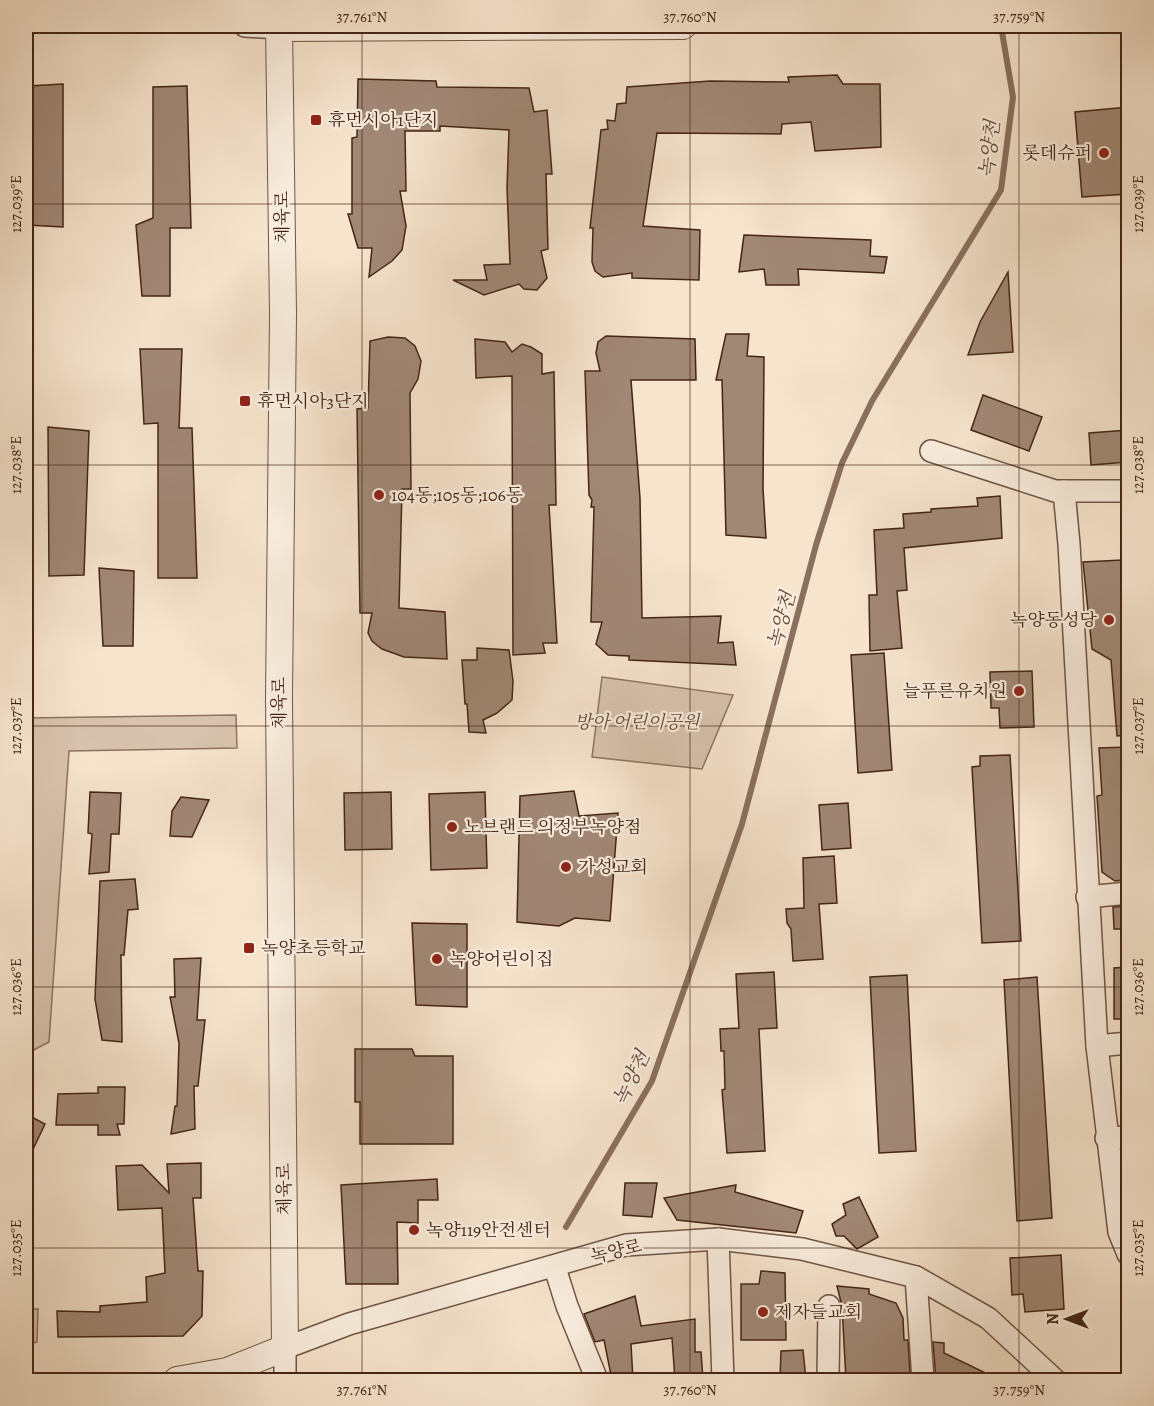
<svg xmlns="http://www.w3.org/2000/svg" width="1154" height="1406" viewBox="0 0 1154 1406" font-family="Alegreya,'Noto Serif KR',serif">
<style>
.green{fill:#d8c3ae;stroke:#8e7462;stroke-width:1.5}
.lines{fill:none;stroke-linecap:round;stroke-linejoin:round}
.stream{stroke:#8a705f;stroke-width:6}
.building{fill:#a18876;stroke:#442417;stroke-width:1.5}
.minor-casing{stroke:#705444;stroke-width:24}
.tertiary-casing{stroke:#705444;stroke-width:28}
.minor{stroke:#f9edde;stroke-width:21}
.tertiary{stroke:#f9edde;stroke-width:26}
.ticks{fill:none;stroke:#442417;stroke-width:1.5;stroke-opacity:0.45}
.poi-dot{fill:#8f2418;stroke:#f9edde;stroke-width:2}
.labels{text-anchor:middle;stroke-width:4.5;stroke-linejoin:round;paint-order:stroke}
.poi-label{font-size:18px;fill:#442417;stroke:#f9edde;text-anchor:start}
.street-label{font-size:18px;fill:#442417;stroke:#f9edde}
.park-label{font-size:18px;font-style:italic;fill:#694c3d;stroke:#f9edde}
.water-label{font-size:20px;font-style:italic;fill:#674a3b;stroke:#f9edde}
.neatline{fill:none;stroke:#442417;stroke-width:2}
.ticks-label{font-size:15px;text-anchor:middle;fill:#442417}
</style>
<rect width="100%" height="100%" fill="#f6e4cd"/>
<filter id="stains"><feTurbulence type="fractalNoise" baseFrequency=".00333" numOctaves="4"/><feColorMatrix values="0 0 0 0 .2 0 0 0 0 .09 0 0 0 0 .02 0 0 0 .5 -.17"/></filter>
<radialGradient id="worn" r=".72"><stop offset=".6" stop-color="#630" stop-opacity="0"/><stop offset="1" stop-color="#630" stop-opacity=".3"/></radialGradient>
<g class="green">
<path d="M602 677 733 695 702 769 592 757Z"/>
<path d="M236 715 237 748 69 751 49 1042 26 1054V718Z"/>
<path d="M26 1309H38L37 1342 26 1344Z"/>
</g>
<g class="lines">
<path class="stream" d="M566 1227 652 1081 742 824 816 545 842 463 872 401 1001 190 1013 97 1001 26"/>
</g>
<g class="building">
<path d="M837 75 843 84H880L881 147 815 151 811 122 782 124 781 134 657 133 643 226 700 230 699 280 632 278V273L603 277 595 271 592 262 593 228H590L601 130 608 129 607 120 615 121 617 104 626 103 627 87 710 81 789 82 788 77Z"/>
<path d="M358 79 436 81 437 87 529 88 534 112 547 110 552 174H546L548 249 541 251 547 278 537 290 524 289 519 284 484 295 453 280H487L484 265 510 264 507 188 509 130 440 126V131H405L406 191H400L406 226 402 250 392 261 369 277 372 248H358L348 214H352V138L357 137Z"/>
<path d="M63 84V227L27 225 29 86Z"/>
<path d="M187 86 191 228H170V296H142L136 225 153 218V87Z"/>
<path d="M1128 107V194L1082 197 1075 112Z"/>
<path d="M744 235 871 240 870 256 887 257 884 273 798 269 799 285H766L764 269 739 272Z"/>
<path d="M1008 272 1013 352 968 355 980 322Z"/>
<path d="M726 334H749L747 356 764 357 763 489 766 538 726 535 722 380H716Z"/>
<path d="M606 336 695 339 696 380H631L640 498 642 618 721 616 718 643 733 642 736 665 629 660V656L608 655 596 644 602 622H591L594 507H591L592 500 589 495 585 371H600L596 353 598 342Z"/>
<path d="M388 337 405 338 415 346 421 361 418 379 410 393 411 489H402L399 608 445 612 447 659 404 657 382 649 372 641 368 633 372 613H360L357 409 368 408 370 341Z"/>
<path d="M475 339 505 342 512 352 522 344 531 347 542 354V374L554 372 556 505H549L557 643H543L545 653 513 655 512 376 476 378Z"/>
<path d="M140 349H182L179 428H192L197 578H158V423L144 424Z"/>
<path d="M983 395 1042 417 1029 451 971 430Z"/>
<path d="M48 427 89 431 84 575 49 576Z"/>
<path d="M1128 430V462L1091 465 1089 433Z"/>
<path d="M1000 496 1002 538 904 548 907 590 897 591 902 648 870 651 869 595H877L874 530 904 528 903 514 931 512V509L978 506 977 498Z"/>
<path d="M1122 560 1121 591 1128 590V735L1117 736 1111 660 1092 649 1083 562Z"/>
<path d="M99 568 134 571 133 646H103Z"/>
<path d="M477 648 509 650 513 681 512 700 497 713 483 720 486 733 469 732 467 704H465L462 660H477Z"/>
<path d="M884 653 892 770 858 773 851 655Z"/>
<path d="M1032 671 1034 727 1000 728 999 708H991L990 672Z"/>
<path d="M1128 747V784H1125L1128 879 1115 881 1102 872 1097 796 1102 795 1099 748Z"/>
<path d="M1010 755 1021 941 982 943 972 767 980 766V756Z"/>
<path d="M574 791 579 816 618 813 610 921 575 918 559 926 517 922 520 796Z"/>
<path d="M90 792 121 793 119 834H111L109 872 89 874 92 834 88 833Z"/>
<path d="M391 792 392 849 345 850 344 793Z"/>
<path d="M485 792 487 868 431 870 429 794Z"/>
<path d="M181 797 209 800 192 837 170 836 172 811Z"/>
<path d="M848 803 851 848 822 850 819 805Z"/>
<path d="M834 856 837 903 819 904 823 959 793 961 791 929 787 923 786 909 804 908 803 858Z"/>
<path d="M135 879 138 909 128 910 124 955H121L122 1042 102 1040 95 999 100 881Z"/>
<path d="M1128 906V929H1114L1113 907Z"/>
<path d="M412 923 467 924V1007L416 1005Z"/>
<path d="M201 958 197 1020H205L198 1086H194L195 1129 171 1134 175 1106H177L179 1043 170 997H175L174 959Z"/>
<path d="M1128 967V1019H1114V968Z"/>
<path d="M774 972 777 1028 759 1029 765 1151 727 1153 722 1090 725 1089 724 1051H721L720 1029 739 1028 736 974Z"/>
<path d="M907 975 916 1151 879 1153 870 977Z"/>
<path d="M1037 977 1052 1218 1017 1221 1004 980Z"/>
<path d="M355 1049H412L415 1056H453V1144H360V1102H355Z"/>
<path d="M98 1087H125L124 1124H117L120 1135H98V1125H56L58 1094 98 1093Z"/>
<path d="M26 1114 45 1124 26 1164Z"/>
<path d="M201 1163V1198H193L198 1271H203L202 1316 183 1336 58 1337 57 1311 100 1312V1306L147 1302 146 1277 165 1273 162 1208 118 1210 116 1166 142 1165 169 1193 167 1164Z"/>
<path d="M437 1179 438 1200H418V1223L397 1222 398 1284H346L341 1185Z"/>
<path d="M625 1183H657L652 1217 623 1215Z"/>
<path d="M736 1185 735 1192 803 1211 796 1233 677 1220 664 1198Z"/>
<path d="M859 1197 878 1237 857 1249 844 1236H836L832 1224 846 1215 843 1204Z"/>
<path d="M1061 1255 1064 1309 1025 1312 1023 1294 1012 1295 1010 1258Z"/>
<path d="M761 1271 785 1273 786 1340H741V1284H759Z"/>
<path d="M837 1286 869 1289V1294L896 1303 903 1318 904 1340H908L910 1374H896V1380H846L842 1306Z"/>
<path d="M635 1296 641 1326 695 1319V1352H701L703 1380H675L672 1338 631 1344 633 1380H612L604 1340 595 1342 584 1314Z"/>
<path d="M933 1342 944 1343V1353L1000 1380H936Z"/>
<path d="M803 1350 806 1380H780L781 1351Z"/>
</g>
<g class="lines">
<g class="minor-casing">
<g id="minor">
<path d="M245 26 279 28"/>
<path d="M931 451 1055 491H1128"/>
<path d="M1064 491 1069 544 1097 1046 1119 1232 1128 1254"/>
<path d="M1087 897 1128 893"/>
<path d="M1097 1046 1128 1043"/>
<path d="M1106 1138 1128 1137"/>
<path d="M718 1239 723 1380"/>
<path d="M555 1268 567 1306 597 1380"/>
<path d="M916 1277 923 1380"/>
<path d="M285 1380V1348L349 1324 626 1245 718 1239 802 1249 916 1277 988 1318 1055 1380"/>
<path d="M828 1380 829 1306"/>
</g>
</g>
<g class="tertiary-casing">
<g id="tertiary">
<path d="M279 28 683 26"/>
<path d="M177 1380 227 1371 285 1348 279 698 283 313 279 26"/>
</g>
</g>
<use href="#minor" class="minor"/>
<use href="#tertiary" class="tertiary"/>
</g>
<path class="ticks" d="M33 26V1380M362 26V1380M690 26V1380M1019 26V1380M26 204H1128M26 465H1128M26 726H1128M26 987H1128M26 1248H1128"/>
<g class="poi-dot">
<rect x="310" y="114" width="12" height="12" rx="3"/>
<circle cx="1104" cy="153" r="6"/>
<rect x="239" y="395" width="12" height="12" rx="3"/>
<circle cx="379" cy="495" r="6"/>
<circle cx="1109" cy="620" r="6"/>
<circle cx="1019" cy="691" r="6"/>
<circle cx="452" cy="827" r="6"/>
<circle cx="566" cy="867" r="6"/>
<rect x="243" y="942" width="12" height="12" rx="3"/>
<circle cx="437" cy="959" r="6"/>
<circle cx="414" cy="1230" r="6"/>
<circle cx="763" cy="1312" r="6"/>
</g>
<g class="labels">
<g class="poi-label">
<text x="328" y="126">휴먼시아1단지</text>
<text x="1092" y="159" text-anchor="end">롯데슈퍼</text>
<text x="257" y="407">휴먼시아3단지</text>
<text x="391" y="501">104동;105동;106동</text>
<text x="1097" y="626" text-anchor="end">녹양동성당</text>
<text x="1007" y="697" text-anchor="end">늘푸른유치원</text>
<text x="464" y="833">노브랜드 의정부녹양점</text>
<text x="578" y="873">가성교회</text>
<text x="261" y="954">녹양초등학교</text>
<text x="449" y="965">녹양어린이집</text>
<text x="426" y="1236">녹양119안전센터</text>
<text x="775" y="1318">제자들교회</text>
</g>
<g class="street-label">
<text transform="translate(282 217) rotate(-90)" y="6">체육로</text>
<text transform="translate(279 703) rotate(-90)" y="6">체육로</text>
<text transform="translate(284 1189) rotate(-91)" y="6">체육로</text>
<text transform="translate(616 1251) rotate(-13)" y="6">녹양로</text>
</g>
<g class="park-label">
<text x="637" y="728">방아 어린이공원</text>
</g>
<g class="water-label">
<text transform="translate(989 149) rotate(-83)" y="7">녹양천</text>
<text transform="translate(781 620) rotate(-75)" y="7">녹양천</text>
<text transform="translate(631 1078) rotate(-64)" y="7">녹양천</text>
</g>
</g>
<rect width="1154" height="1406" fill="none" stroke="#f6e4cd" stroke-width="66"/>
<g transform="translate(1067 1319) rotate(270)" stroke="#f9edde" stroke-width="4.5" paint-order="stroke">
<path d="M0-4.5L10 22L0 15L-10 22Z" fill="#442417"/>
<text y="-9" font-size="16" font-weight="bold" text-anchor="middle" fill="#442417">N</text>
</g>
<rect x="33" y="33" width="1088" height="1340" class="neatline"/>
<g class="ticks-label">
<text x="362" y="22">37.761°N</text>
<text x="690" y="22">37.760°N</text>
<text x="1019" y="22">37.759°N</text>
<text transform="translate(1138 204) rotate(-90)" y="5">127.039°E</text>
<text transform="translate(16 204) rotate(-90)" y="5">127.039°E</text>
<text transform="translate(1138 465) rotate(-90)" y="5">127.038°E</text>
<text transform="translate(16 465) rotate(-90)" y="5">127.038°E</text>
<text transform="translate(1138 726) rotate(-90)" y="5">127.037°E</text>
<text transform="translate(16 726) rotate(-90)" y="5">127.037°E</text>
<text transform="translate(1138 987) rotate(-90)" y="5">127.036°E</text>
<text transform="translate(16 987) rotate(-90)" y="5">127.036°E</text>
<text transform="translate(1138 1248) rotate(-90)" y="5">127.035°E</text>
<text transform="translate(16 1248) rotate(-90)" y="5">127.035°E</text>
<text x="362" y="1395">37.761°N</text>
<text x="690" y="1395">37.760°N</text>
<text x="1019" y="1395">37.759°N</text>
</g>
<rect width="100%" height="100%" filter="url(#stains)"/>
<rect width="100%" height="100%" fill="url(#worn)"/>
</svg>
